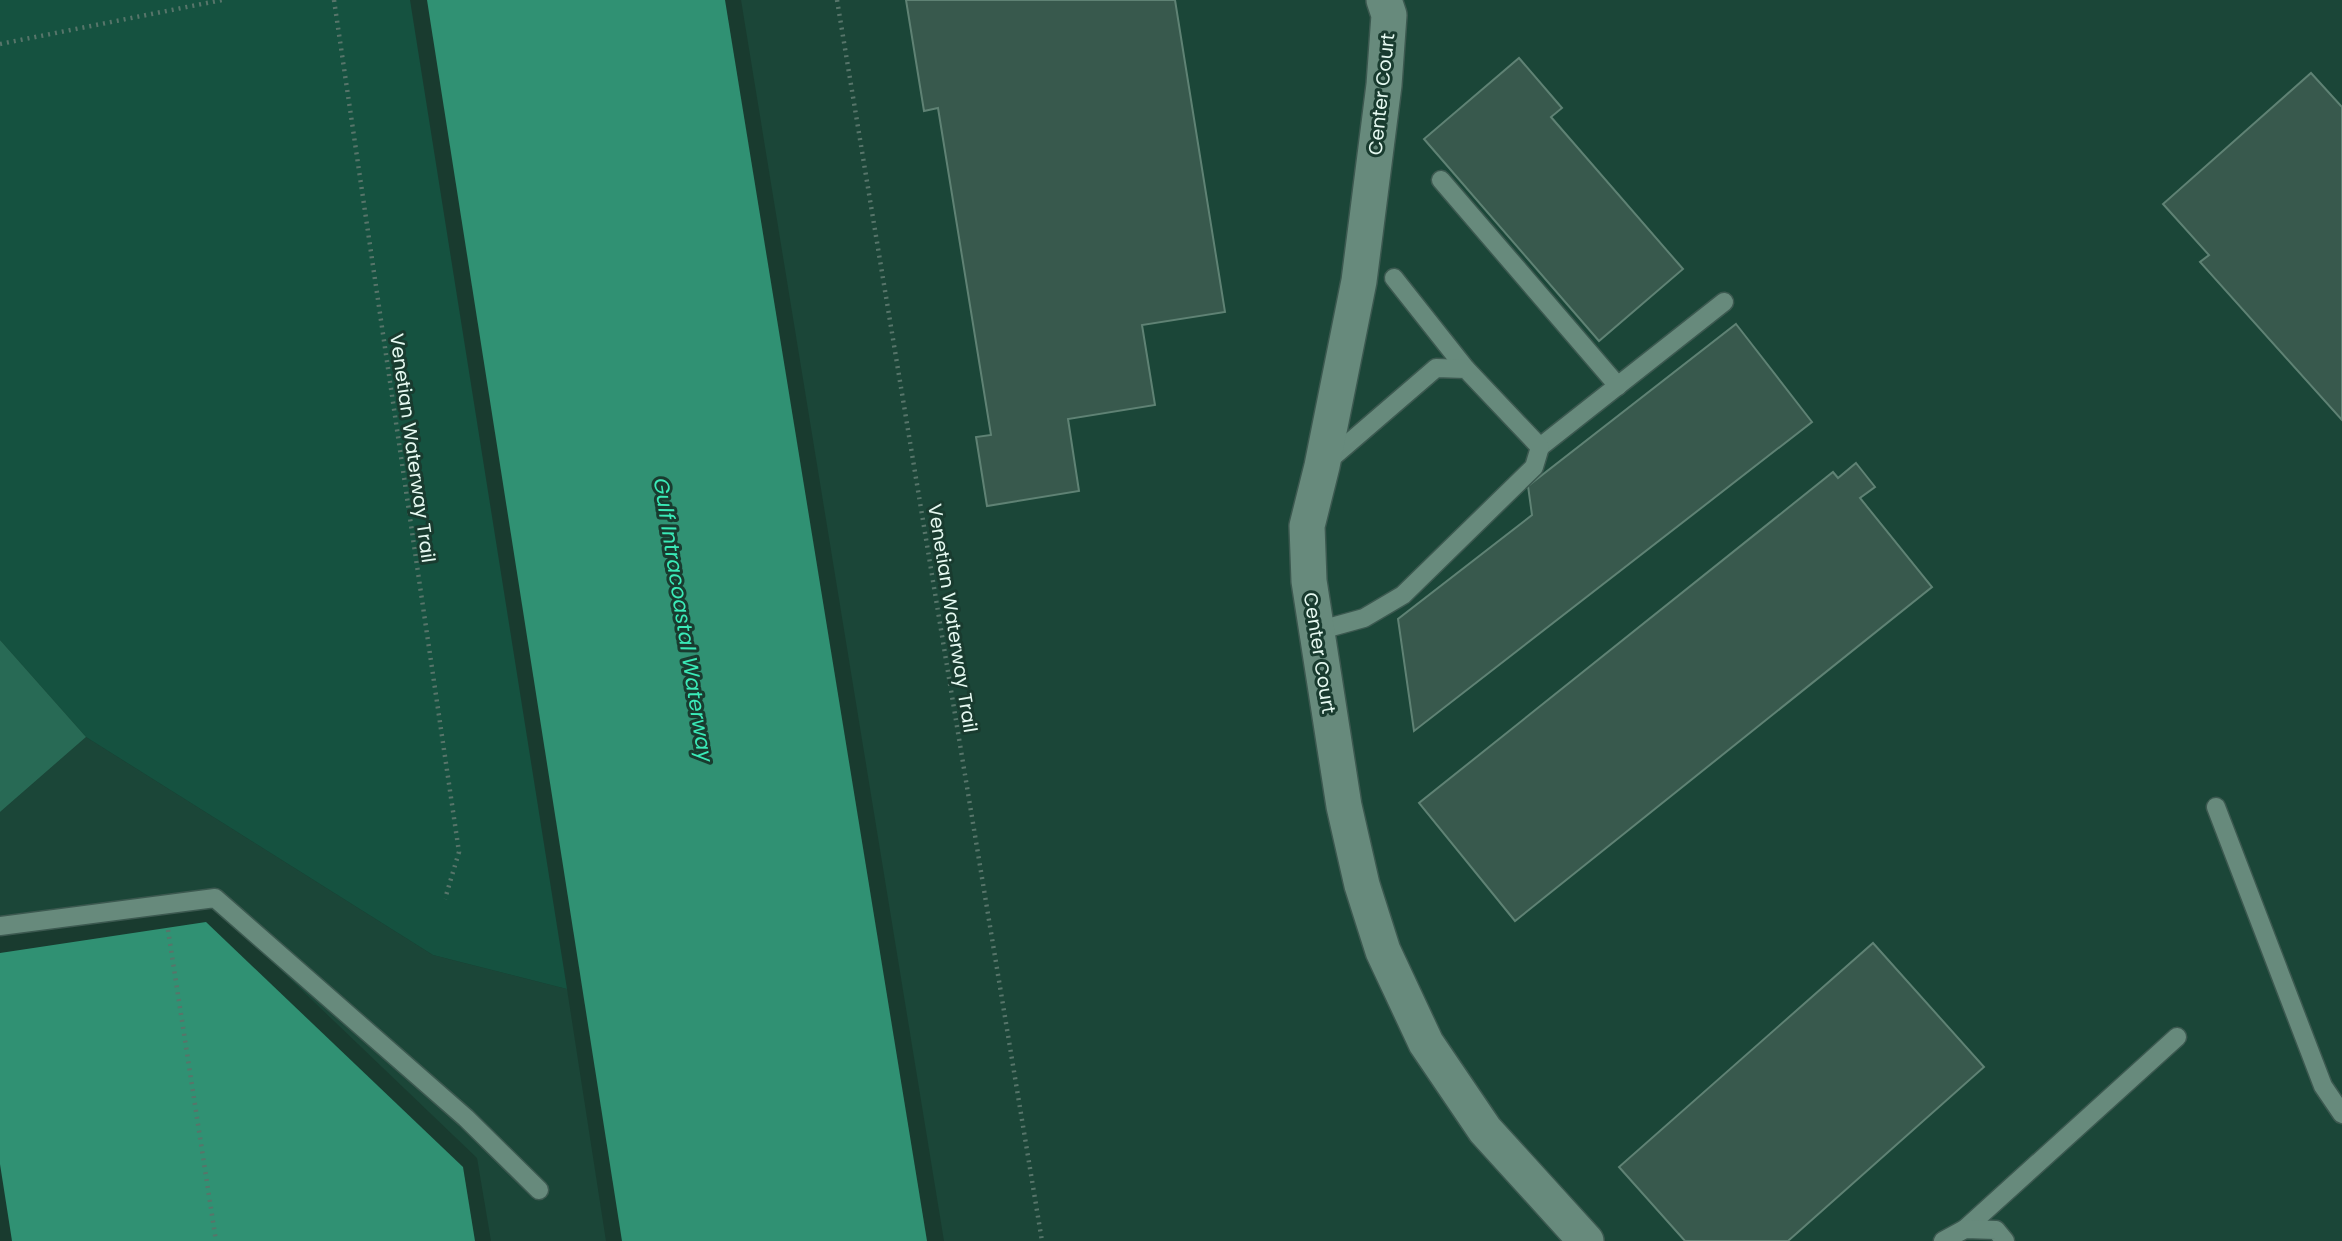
<svg xmlns="http://www.w3.org/2000/svg" width="2342" height="1241" viewBox="0 0 2342 1241" font-family="Poppins,sans-serif">
<style>
.built{fill:#1b4638}
.green{fill:#155240}
.forest{fill:#286a55}
.water{fill:#309173}
.building{fill:#38594d;stroke:#5f8274;stroke-width:2}
.lines{fill:none;stroke-linecap:round;stroke-linejoin:round}
.lane-casing{stroke:#3c5950;stroke-width:21}
.street-casing{stroke:#3c5950;stroke-width:38}
.path{stroke:#57756a;stroke-width:4.5;stroke-dasharray:2 5;stroke-linecap:butt}
.lane{stroke:#678a7c;stroke-width:18}
.street{stroke:#678a7c;stroke-width:35}
.labels{text-anchor:middle;stroke-width:6;stroke-linejoin:round;paint-order:stroke}
.street-label{font-size:19px;fill:#e6f9f1;stroke:#193b2f}
.water-label{font-size:21px;font-style:italic;fill:#3aebb8;stroke:#193b2f}
</style>
<rect width="100%" height="100%" fill="#193b2f"/>
<g class="built">
<path d="M741 0H2342V1241H944Z"/>
<path d="M86 737 433 955 567 989 606 1241H491L477 1158 216 908 208 904 0 935V812Z"/>
</g>
<path class="green" d="M0 0H410L567 989 433 955 86 737 0 640Z"/>
<path class="forest" d="M0 640 86 737 0 812Z"/>
<g class="water">
<path d="M427 0H725L927 1241H622Z"/>
<path d="M206 922 463 1167 475 1241H12L0 1164V953Z"/>
</g>
<g class="building">
<path d="M906 0H1175L1225 312 1142 325 1155 405 1068 419 1079 491 987 506 976 437 991 435 938 108 924 111Z"/>
<path d="M1519 58 1562 108 1551 117 1683 269 1599 341 1424 139Z"/>
<path d="M2311 73 2342 107V420L2200 262 2209 255 2163 204Z"/>
<path d="M1736 324 1812 422 1414 731 1398 619 1532 515 1528 486Z"/>
<path d="M1856 463 1875 487 1860 498 1932 587 1515 921 1419 803 1833 472 1838 478Z"/>
<path d="M1873 943 1984 1067 1788 1241H1685L1619 1167Z"/>
</g>
<g class="lines">
<g class="lane-casing">
<g id="lane">
<path d="M1441 180 1618 386"/>
<path d="M1394 278 1466 369"/>
<path d="M1540 447 1724 302"/>
<path d="M1317 631 1364 618 1403 595 1534 467 1540 447 1466 369 1436 368 1328 461"/>
<path d="M2216 807 2323 1086 2342 1114"/>
<path d="M0 926 215 898 466 1118 539 1190"/>
<path d="M1965 1229 2177 1037"/>
<path d="M1943 1241 1965 1229 1996 1230 2005 1241"/>
</g>
</g>
<g class="street-casing">
<path id="street" d="M1384 0 1389 15 1384 85 1359 281 1322 466 1307 526 1309 581 1344 806 1362 885 1383 951 1426 1043 1485 1130 1586 1241"/>
</g>
<g class="path">
<path d="M334 0 459 852 445 899"/>
<path d="M837 0 1042 1241"/>
<path d="M0 44 222 0"/>
<path d="M168 930 216 1241"/>
</g>
<use href="#lane" class="lane"/>
<use href="#street" class="street"/>
</g>
<g class="labels">
<g class="street-label">
<text transform="translate(1381 94) rotate(-84)" y="7">Center Court</text>
<text transform="translate(413 448) rotate(82)" y="7">Venetian Waterway Trail</text>
<text transform="translate(953 618) rotate(81)" y="7">Venetian Waterway Trail</text>
<text transform="translate(1320 653) rotate(81)" y="7">Center Court</text>
</g>
<g class="water-label">
<text transform="translate(683 620) rotate(81)" y="7">Gulf Intracoastal Waterway</text>
</g>
</g>
</svg>
